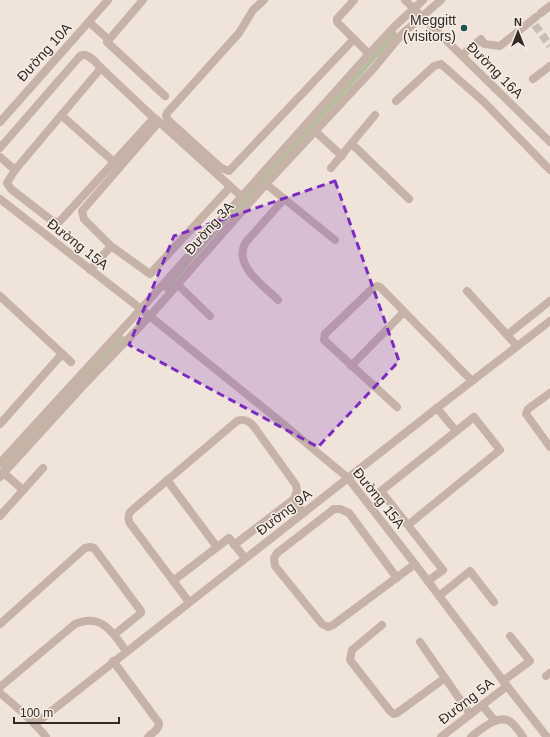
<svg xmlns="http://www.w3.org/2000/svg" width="550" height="737" viewBox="0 0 550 737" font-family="Arial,sans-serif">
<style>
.grass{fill:#b5bd9b}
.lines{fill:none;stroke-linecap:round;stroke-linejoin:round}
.minor-tunnel{stroke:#c9beb6;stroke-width:8;stroke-dasharray:8 4;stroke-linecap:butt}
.minor{stroke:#c6b2a7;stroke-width:8}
.marked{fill:#7b2cbf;fill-opacity:0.2;stroke:#7b2cbf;stroke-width:3;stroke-dasharray:8 5;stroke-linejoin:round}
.poi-dot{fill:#205150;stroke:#f7eee6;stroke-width:1.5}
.labels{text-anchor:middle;stroke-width:3;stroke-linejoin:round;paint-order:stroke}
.poi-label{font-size:14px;fill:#332a27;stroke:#f7eee6;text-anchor:end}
.street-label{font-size:14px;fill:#332a27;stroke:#f7eee6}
</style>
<rect width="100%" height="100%" fill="#efe3da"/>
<g class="grass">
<path d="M395 31 398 34C322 121 240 203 166 292L163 289Z"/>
<path d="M122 335 124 337 0 472V469Z"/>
</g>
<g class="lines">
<path class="minor-tunnel" d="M535 25 550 46"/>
<g class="minor">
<path d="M143 0 107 42 165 96"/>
<path d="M264 0 253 10 239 33 167 113 166 116 168 120 221 168 229 171 354 39"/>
<path d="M354 0 337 19V22L369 54"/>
<path d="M405 0 550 142"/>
<path d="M541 13 550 6"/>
<path d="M89 22 109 40"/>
<path d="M462 55 481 39 484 44 500 46 536 17"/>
<path d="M533 79 550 66"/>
<path d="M396 101 434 66 441 64 484 102 550 170"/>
<path d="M61 115 114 162 154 118 101 68"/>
<path d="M156 119 241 196"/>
<path d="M0 122 108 0"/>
<path d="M315 131 342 156"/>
<path d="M352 144 409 199"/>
<path d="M0 148 80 56C88 51 96 63 101 68L15 170 7 183 11 189 51 220 56 222 60 221 114 162"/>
<path d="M0 157 15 170"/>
<path d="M331 168 375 115"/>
<path d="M266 184 335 240"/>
<path d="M0 199 141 309 281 422 348 478 415 564 507 686 547 737"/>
<path d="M111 246 150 274 230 187"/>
<path d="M90 270 111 246 84 219 82 211 159 122"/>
<path d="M177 284 210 316"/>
<path d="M467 291 517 346"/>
<path d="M0 296 71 362"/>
<path d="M278 300C264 286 232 265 246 242L284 199"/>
<path d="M507 335 550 301"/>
<path d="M351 366 404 312"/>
<path d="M550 393 528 409 526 414 550 447"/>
<path d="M397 407 324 340 325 334 373 288 377 286 380 287 472 381"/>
<path d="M437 408 456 431"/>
<path d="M0 424 62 354"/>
<path d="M0 463 141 309 369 54 395 26 423 0"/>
<path d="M4 473 23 490"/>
<path d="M0 477 82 387 149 317 266 184 374 68 402 34 441 0"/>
<path d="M167 480 217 547"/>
<path d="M0 516 43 468"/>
<path d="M408 525 500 450 474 417 381 491 443 570 428 581"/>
<path d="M234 545 294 499"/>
<path d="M397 578 349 513 340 509H334L277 553 274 558 275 566 322 624 328 627 333 625 415 564"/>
<path d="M173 581 229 538 245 558"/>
<path d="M439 596 470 571 494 602"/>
<path d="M189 602 132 526C128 522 127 516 131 511L237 421C245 418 250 421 255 428L296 485 297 491 294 499 303 513"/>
<path d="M0 624 85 548 90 547 94 548 141 611V613L115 634"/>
<path d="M382 625 352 650 350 660 390 711 394 714 397 713 445 678"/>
<path d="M420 642 470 714"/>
<path d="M113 661 159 723C159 730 152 733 148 737"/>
<path d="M546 676 550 673"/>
<path d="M503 681 530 661 510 636"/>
<path d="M0 687 75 624C101 613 113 632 126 651"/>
<path d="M0 693C16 707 33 720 46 737"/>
<path d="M482 705 495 721"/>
<path d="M35 724 437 408 550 321"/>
<path d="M441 737 507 686"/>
<path d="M471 737C481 729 501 711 513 724 517 728 520 733 523 737"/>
</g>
</g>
<path class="marked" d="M335 181 399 361 318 447 129 345 174 236Z"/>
<circle class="poi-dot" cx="464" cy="28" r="4"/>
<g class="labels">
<g class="poi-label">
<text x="456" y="25">Meggitt<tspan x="456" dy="16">(visitors)</tspan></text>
</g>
<g class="street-label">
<text transform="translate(44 52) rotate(-48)" y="5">Đường 10A</text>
<text transform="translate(495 70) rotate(45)" y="5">Đường 16A</text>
<text transform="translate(209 228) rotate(-48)" y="5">Đường 3A</text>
<text transform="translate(78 244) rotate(38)" y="5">Đường 15A</text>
<text transform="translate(379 498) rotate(51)" y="5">Đường 15A</text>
<text transform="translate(284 512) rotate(-38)" y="5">Đường 9A</text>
<text transform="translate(466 701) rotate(-38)" y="5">Đường 5A</text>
</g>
</g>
<g transform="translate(518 32)" stroke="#f7eee6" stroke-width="3" paint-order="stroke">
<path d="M0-3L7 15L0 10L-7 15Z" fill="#332a27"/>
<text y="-6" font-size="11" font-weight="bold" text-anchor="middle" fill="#332a27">N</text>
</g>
<path d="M14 717v6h105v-6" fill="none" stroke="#332a27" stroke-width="2"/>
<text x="20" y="717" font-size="12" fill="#332a27" stroke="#f7eee6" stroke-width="3" paint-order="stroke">100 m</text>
</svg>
